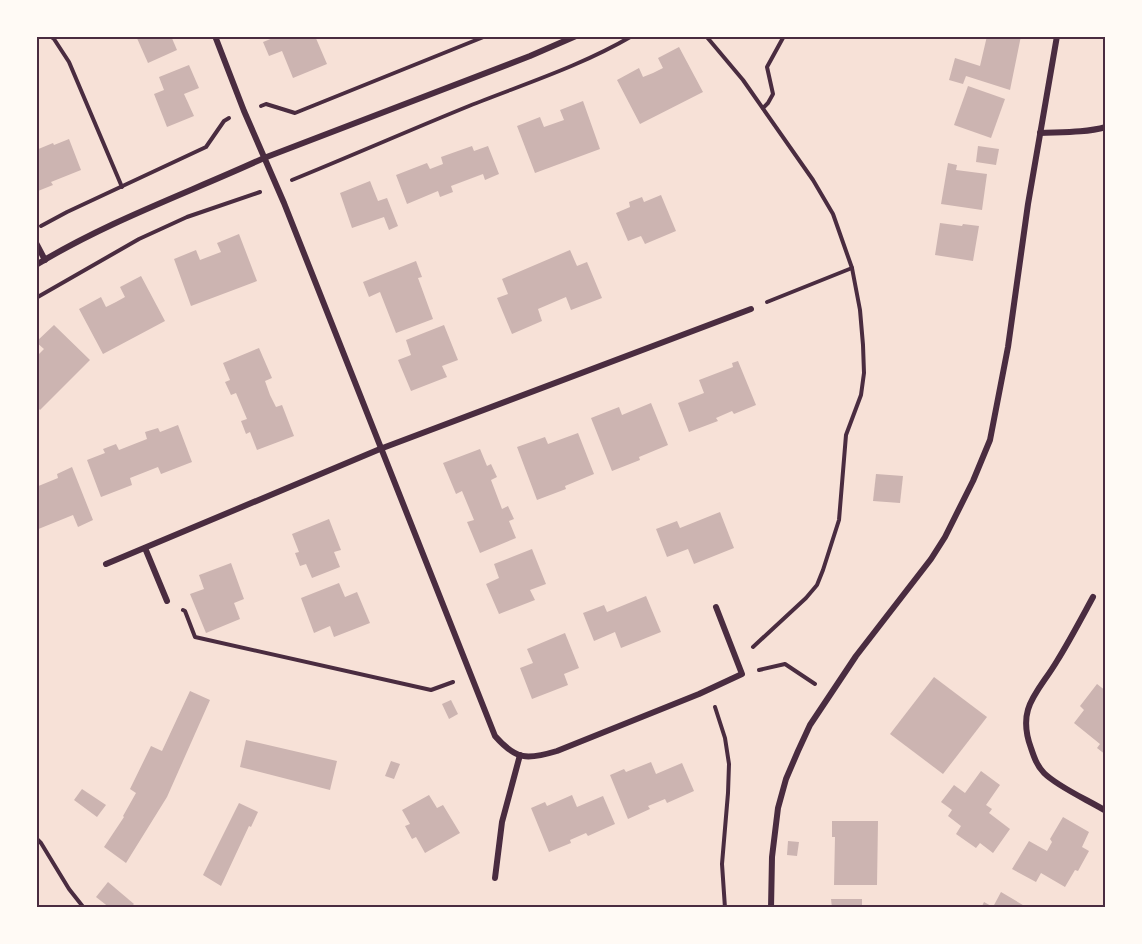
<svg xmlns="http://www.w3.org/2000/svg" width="1142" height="944" viewBox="0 0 1142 944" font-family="Arial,sans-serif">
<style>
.building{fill:#ccb4b1}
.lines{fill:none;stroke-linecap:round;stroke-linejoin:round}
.path{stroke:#4a2c40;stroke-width:4}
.minor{stroke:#4a2c40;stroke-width:6}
.neatline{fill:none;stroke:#4a2c40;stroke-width:2}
</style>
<rect width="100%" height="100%" fill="#f7e1d7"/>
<g class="building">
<path d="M136 36H171L177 50 148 63Z"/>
<path d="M278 36H315L327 64 293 78 282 51 269 56 263 42Z"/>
<path d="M987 36H1021L1010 90 966 76 963 84 949 80 955 58 980 66Z"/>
<path d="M679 47 703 92 640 124 617 80 639 68 643 77 653 73 663 68 658 58Z"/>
<path d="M189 65 199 88 184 94 194 116 167 127 154 94 164 90 159 77Z"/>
<path d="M968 86 1005 99 991 138 954 125Z"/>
<path d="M583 101 600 149 535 173 517 126 540 117 544 127 564 120 560 110Z"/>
<path d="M69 139 81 170 51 182 53 185 38 191 36 186V150L53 143 54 145Z"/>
<path d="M472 146 474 151 488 146 499 174 485 180 483 174 451 186 453 192 440 197 438 191 407 204 396 175 427 163 430 169 443 164 441 157Z"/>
<path d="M978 146 999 149 996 165 976 162Z"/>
<path d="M948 163 957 165 956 170 987 174 982 210 941 204Z"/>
<path d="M370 181 378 201 387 198 398 226 389 230 384 217 352 228 340 193Z"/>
<path d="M661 195 676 231 645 244 641 236 628 241 616 213 630 207 629 202 642 197 644 202Z"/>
<path d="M940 223 962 226 963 224 979 226 973 261 935 255Z"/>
<path d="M239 234 257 281 191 306 174 259 196 250 200 260 221 252 217 243Z"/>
<path d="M570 250 577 266 587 262 602 298 571 310 566 297 538 309 542 321 512 334 497 298 508 294 502 279Z"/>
<path d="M416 261 422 277 418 278 433 319 396 333 380 292 369 297 363 282Z"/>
<path d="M141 276 165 321 103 354 79 309 101 297 106 307 116 302 125 297 120 287Z"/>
<path d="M54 325 90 360 40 410 36 406V357L44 349 36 342Z"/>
<path d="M444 325 458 360 442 366 447 377 411 391 398 360 411 355 406 340Z"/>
<path d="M259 348 272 378 265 381 270 395 276 407 282 405 294 436 257 450 250 432 246 434 241 421 247 419 236 393 231 395 225 382 230 380 223 363Z"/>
<path d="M738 361 756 405 734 414 732 411 716 418 718 421 689 432 678 403 704 393 699 380 733 367 732 363Z"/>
<path d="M651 403 668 445 639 457 640 460 612 471 591 418 619 407 622 415Z"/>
<path d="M178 425 192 462 161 474 158 467 130 478 132 485 101 497 87 460 105 453 103 449 116 444 119 450 147 439 145 432 158 428 160 432Z"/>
<path d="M578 433 594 474 565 486 566 489 537 500 517 447 545 437 548 444Z"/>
<path d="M480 449 487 466 491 464 497 477 491 480 502 509 508 506 514 519 509 521 516 538 480 553 467 522 474 520 462 491 456 494 443 463Z"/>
<path d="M72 467 93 520 78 527 73 515 36 530V487L58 478 57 474Z"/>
<path d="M876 474 903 476 900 503 873 501Z"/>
<path d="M720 512 734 548 694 564 688 549 667 557 656 529 677 521 680 528Z"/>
<path d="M329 519 341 550 334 552 340 567 312 578 306 564 300 566 295 553 299 552 292 534Z"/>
<path d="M532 549 546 584 530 590 535 600 499 614 486 584 499 578 494 564Z"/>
<path d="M231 563 244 599 234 603 240 619 206 633 190 594 204 589 199 575Z"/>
<path d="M339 583 345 597 357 592 370 623 334 637 330 626 314 633 301 598Z"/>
<path d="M646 596 661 632 621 648 615 632 594 641 583 613 604 605 607 612Z"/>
<path d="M565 633 579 668 564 674 568 685 532 699 520 668 533 663 527 649Z"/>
<path d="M934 677 987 717 943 774 890 734Z"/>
<path d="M1097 684 1106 691V755L1097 748 1100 744 1074 723 1084 710 1080 706Z"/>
<path d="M190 691 210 700 167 797 126 863 104 847 124 817 123 816 136 793 130 789 151 746 162 751Z"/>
<path d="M451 700 458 714 449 719 442 704Z"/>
<path d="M246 740 337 761 330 790 240 767Z"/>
<path d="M391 761 400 764 394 779 385 776Z"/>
<path d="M651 762 656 774 682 763 694 791 667 803 665 799 648 806 650 809 628 819 610 775 624 769 626 772Z"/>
<path d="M981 771 1000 785 986 805 992 809 989 813 1010 829 993 853 980 843 976 848 956 834 961 826 948 816 952 810 941 802 954 785 965 793Z"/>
<path d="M82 789 106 805 97 817 74 800Z"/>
<path d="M429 795 437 808 443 805 460 833 425 853 416 837 412 839 405 826 410 824 402 810Z"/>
<path d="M572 795 577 807 603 796 615 824 588 836 586 833 570 840 571 843 549 852 531 808 545 802 547 806Z"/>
<path d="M239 803 258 812 251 827 249 826 221 886 203 875Z"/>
<path d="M1063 817 1089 832 1082 847 1089 851 1078 871 1075 870 1065 887 1041 873 1036 882 1012 869 1029 841 1047 851 1052 842 1050 839Z"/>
<path d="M832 821H878L877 885H834L835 837H832Z"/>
<path d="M788 841 799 842 797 856 787 855Z"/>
<path d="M108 882 134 904 130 908H110L96 897Z"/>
<path d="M1001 892 1028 908H981L984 902 993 907Z"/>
<path d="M831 899H862V908H832Z"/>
</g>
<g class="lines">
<g class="path">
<path d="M50 36 54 39 69 62 122 187"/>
<path d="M706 36 743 80 813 180 833 214 852 268 860 310 863 345 864 373 861 395 846 435 839 520 823 570 817 585 806 598 753 647"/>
<path d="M261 106 266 104 295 113 486 36"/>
<path d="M763 108 768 103 773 94 767 67 784 36"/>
<path d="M292 180C351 156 410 130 469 106 524 84 581 66 632 36"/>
<path d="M41 226 67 212 206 147 224 121 229 118"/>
<path d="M36 298 139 239 187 217 260 192"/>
<path d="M767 302 852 268"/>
<path d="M183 610 185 611 195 637 431 690 453 682"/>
<path d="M759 670 785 664 815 684"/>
<path d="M715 707 725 738 729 764 728 793 722 864 725 908"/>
<path d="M36 838 41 843 69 889 84 908"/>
</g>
<g class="minor">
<path d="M215 36 244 111 284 203 495 736C516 760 527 760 557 751L699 694 742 674 716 607"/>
<path d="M1040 133C1062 132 1084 133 1106 127"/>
<path d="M36 243 45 260"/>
<path d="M36 265C108 221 188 193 264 158L530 56 576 36"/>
<path d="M145 548 167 601"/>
<path d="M106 564 380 449 751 309"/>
<path d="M1093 597C1081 619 1070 640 1057 661 1038 693 1016 707 1031 748 1034 757 1037 766 1044 773 1058 787 1088 800 1106 811"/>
<path d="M495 878 502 822 520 755"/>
<path d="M771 908 772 857 778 808 786 779 798 751 810 725 856 656 931 559 945 537 973 481 990 440 1008 347 1028 204 1057 36"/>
</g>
</g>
<rect width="1142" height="944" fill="none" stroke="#fffaf5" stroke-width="75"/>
<rect x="38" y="38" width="1066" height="868" class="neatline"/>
</svg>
